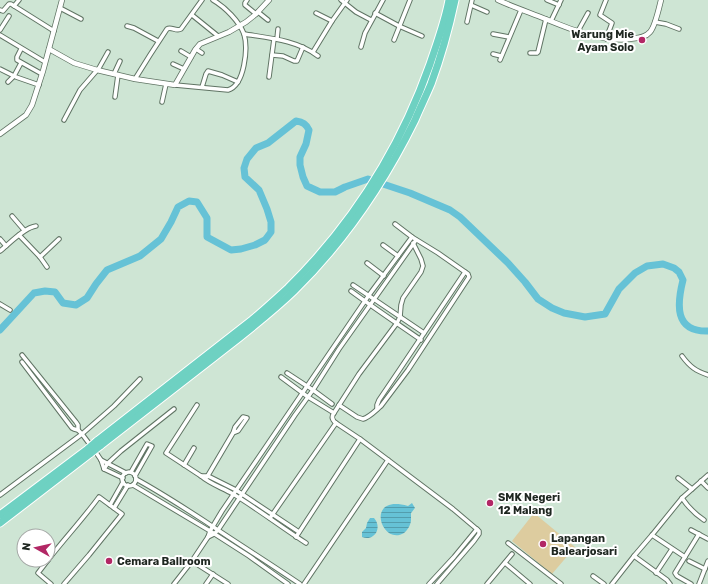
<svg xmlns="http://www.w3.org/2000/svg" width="708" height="584" viewBox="0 0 708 584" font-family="Rubik,sans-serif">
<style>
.garden{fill:#ddcc9f}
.water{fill:url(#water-rules)}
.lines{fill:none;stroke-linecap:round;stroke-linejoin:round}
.river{stroke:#66c2d6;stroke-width:7}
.minor-casing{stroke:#607464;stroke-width:5.5}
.tertiary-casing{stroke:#607464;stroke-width:6}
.motorway-casing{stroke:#fff;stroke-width:9}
.minor{stroke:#fff;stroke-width:3.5}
.tertiary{stroke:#fff;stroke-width:4.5}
.motorway{stroke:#6ed1c2;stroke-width:7}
.motorway-bridge-casing{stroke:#fff;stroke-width:9;stroke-linecap:butt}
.motorway-bridge{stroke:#6ed1c2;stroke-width:7}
.poi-dot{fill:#b22765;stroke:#fff;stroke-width:1.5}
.labels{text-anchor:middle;stroke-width:4;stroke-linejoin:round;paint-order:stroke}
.poi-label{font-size:11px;font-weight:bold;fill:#1e2620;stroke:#fff;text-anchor:start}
</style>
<defs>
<pattern id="water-rules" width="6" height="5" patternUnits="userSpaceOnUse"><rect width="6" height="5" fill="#66c2d6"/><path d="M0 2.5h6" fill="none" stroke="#539dad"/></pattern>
</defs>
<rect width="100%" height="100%" fill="#cee5d4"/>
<path class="garden" d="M534 513 575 547 552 574 512 541Z"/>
<g class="water">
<path d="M412 503 415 508C414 509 412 512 411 513 411 515 411 518 411 520 411 524 408 530 404 533 381 547 364 493 408 506Z"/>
<path d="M370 518H374C383 528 374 542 362 537V532L366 528 367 523Z"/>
</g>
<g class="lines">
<path class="river" d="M0 330 34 293 45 291 55 292 63 303 76 305 87 298 96 284 107 270 140 256 161 239 171 222 178 207 189 201 197 202 207 218V237L231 250 241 249 255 245 265 240 271 232V222L267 209 259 190 245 177 244 168 247 159 256 148 268 143 296 121C303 122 306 124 309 130L306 144 300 157V165L303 177 307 186 320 192H335L345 187 368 179 410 193 450 210 460 217 508 263 525 282 538 299 552 308 564 313 585 317 605 314 619 289 635 273 647 266 663 264 674 268 679 272 683 280C677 304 674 332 708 331"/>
<g class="minor-casing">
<g id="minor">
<path d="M247 0 245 3V5L256 14"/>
<path d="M341 0 356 12 371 20"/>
<path d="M547 0 559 5"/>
<path d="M606 0 600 15 612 23 606 39"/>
<path d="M471 5 487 12"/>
<path d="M14 6 19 0"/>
<path d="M60 8 81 19"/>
<path d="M0 10 3 11 9 4H11L54 31"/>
<path d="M258 12 268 20"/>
<path d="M316 13 332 21"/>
<path d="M375 13 399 26 422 36"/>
<path d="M192 15 218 36"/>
<path d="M551 21 561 0"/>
<path d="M467 22 472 0"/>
<path d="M655 22 666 24 679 29"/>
<path d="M127 26 134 28 158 41"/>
<path d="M0 30 9 16"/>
<path d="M578 31 588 13"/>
<path d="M244 34C269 38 297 40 318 56"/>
<path d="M493 34 509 37"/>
<path d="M0 35 45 62"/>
<path d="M277 39 278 29"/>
<path d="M394 40 410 0"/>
<path d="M361 47 365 33 383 0"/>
<path d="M21 49 17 57V60L42 74"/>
<path d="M196 49 202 53"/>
<path d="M181 51 191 57"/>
<path d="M313 52 332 21 347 0"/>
<path d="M530 53H537L538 52 546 19"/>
<path d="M493 54 501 56"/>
<path d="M272 55 283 56 294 61H297L303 47"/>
<path d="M500 60 521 10"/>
<path d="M173 64 184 69"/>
<path d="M0 69 16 77 39 85"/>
<path d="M114 74 120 61"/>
<path d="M269 77 274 39"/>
<path d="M135 79 150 55 167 29C171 26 176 32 181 29L202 0"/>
<path d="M8 82 14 76 21 63"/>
<path d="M175 85 228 90C245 85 248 48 244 34 239 21 225 7 213 0"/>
<path d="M202 87 206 74 208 71 222 75 238 82"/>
<path d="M115 97 118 75"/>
<path d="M162 102 166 84"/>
<path d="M64 120 80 90 99 68 108 52"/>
<path d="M12 216 24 230"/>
<path d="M19 235 40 257 47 267"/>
<path d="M0 239 6 246"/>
<path d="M413 243 421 259 423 266 421 272 403 298 401 305 400 317 397 323 359 374 334 413C331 417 332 420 336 423L360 439 388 460 453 509 479 531V534L474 541 437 584"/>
<path d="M383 245 398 256"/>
<path d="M0 251C9 244 25 227 36 226"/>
<path d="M40 257 59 239"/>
<path d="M367 263 384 276"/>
<path d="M353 285 424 333"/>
<path d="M351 291C374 308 398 324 421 340"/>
<path d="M0 304 10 310"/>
<path d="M22 355 76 422 78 425V430"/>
<path d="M682 356C690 367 696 371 708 375"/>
<path d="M22 362 72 428 74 429 78 430 82 434 114 406 140 379"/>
<path d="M287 373 313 390 332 404"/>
<path d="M281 377 308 397 334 413"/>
<path d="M197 405 166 453 201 476C210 484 223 488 233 494 258 509 281 527 306 543"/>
<path d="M339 405 357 417 363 419C370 417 376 410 381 406L408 370 469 277 468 274 438 253 412 237 395 224"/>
<path d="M377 409V405L379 400 400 369 465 272"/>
<path d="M95 451 101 460 104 469 123 478"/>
<path d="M101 460 126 473"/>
<path d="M184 465 194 448"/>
<path d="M104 469 108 463 121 451 174 409"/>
<path d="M131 472 147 444 152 446 135 476"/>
<circle cx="129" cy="479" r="7"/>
<path d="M201 476H208L236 490 299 532"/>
<path d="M207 477 233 433 235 427 243 417 247 418 238 431 233 433"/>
<path d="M678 478 692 489"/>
<path d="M136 479C160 492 183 507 206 522 237 543 269 563 300 584"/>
<path d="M701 481 708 488"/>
<path d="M133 485 210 531 249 556 288 584"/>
<path d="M0 495 82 434 91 446"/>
<path d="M682 498C688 507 695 514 704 520"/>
<path d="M110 505 123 482"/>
<path d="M114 508 128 485"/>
<path d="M270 518 336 423"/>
<path d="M691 530 708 539"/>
<path d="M652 535 685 557"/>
<path d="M208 537 214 534 218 530 295 415 313 390 339 349 416 240"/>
<path d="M296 537 360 439"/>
<path d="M508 543 561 584"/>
<path d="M634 556 667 580 670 584"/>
<path d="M48 560C65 538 83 519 99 497L122 514 89 555 64 584"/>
<path d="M48 560 38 573 51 584"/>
<path d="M192 561 228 584"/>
<path d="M689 561 705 569"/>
<path d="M505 563 530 584"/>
<path d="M656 573 672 549"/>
<path d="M593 576 604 584"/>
<path d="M174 584 192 561 208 537 210 531 222 511 267 445 369 295 412 237"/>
<path d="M206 584 213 574"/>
<path d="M304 584 388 460"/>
<path d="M429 584 454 557 477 529"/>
<path d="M487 584 512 554"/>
<path d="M612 584 634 556 652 535 682 498 708 475"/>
<path d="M691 584 677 576 675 573 699 534"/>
<path d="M699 584 708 561"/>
</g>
</g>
<g class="tertiary-casing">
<g id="tertiary">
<path d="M498 0C511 6 525 11 538 16 568 28 598 42 630 39 637 38 645 38 650 32 655 27 659 8 661 0"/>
<path d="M49 49 74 63 97 70 135 79 175 85 195 50 200 44 229 32 246 22 256 14 269 0"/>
<path d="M0 134 26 115 32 105 43 71 62 0"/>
</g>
</g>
<g class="motorway-casing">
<g id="motorway">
<path d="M97 441 252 320C264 310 276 299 288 288 352 225 400 149 430 64 437 43 445 22 449 0"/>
<path d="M100 446C137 417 175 388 212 359 240 337 268 316 294 291 344 242 384 183 415 120 420 108 426 96 431 84 441 57 449 28 455 0"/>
<path d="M0 515 89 448"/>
<path d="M0 523 91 453"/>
</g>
</g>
<use href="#minor" class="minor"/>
<use href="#tertiary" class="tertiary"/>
<use href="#motorway" class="motorway"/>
<g class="motorway-bridge-casing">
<g id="motorway-bridge">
<path d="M89 448 97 441"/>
<path d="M91 453 100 446"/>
</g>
</g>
<use href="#motorway-bridge" class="motorway-bridge"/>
</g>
<g class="poi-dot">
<circle cx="642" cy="40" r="4"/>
<circle cx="490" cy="503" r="4"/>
<circle cx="543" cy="544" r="4"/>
<circle cx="109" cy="561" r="4"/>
</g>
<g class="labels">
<g class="poi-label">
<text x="634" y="38" text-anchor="end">Warung Mie<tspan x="634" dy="13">Ayam Solo</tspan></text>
<text x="498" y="501">SMK Negeri<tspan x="498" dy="13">12 Malang</tspan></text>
<text x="551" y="542">Lapangan<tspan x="551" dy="13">Balearjosari</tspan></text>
<text x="117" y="565">Cemara Ballroom</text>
</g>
</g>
<g transform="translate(36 548) rotate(278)"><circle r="19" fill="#ffffff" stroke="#a5a8a6"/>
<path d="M0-3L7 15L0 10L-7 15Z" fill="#b22765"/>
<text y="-6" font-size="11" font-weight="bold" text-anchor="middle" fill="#1e2620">N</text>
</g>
</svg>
